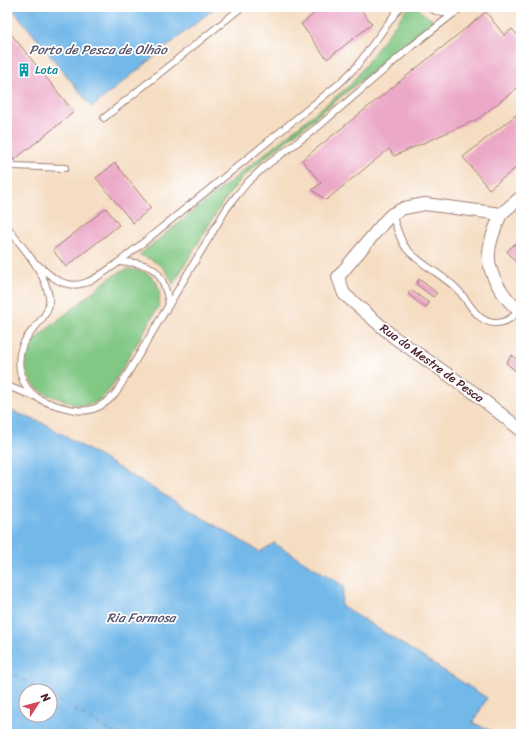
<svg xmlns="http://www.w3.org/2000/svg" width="528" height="741" viewBox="0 0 528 741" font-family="Sriracha,sans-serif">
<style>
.green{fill:#81c884;stroke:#667458}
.water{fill:#72b8e9;stroke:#5e6c8a;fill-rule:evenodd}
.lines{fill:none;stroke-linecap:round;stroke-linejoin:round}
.ferry{stroke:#58556e;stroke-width:1;stroke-dasharray:5 4;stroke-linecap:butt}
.building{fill:#eca8c7}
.service-casing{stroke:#a07e76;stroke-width:8}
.minor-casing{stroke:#a07e76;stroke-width:14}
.service{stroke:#fff;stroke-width:6}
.minor{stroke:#fff;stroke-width:12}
.labels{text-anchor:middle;stroke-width:3.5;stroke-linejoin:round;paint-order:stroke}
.culture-label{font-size:12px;fill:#0d838f;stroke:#fff;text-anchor:start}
.street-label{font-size:12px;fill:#4a1f2b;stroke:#fff}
.water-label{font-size:13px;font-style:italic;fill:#58556e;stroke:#fff}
</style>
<rect width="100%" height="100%" fill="#fff"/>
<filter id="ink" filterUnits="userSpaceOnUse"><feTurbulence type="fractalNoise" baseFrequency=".025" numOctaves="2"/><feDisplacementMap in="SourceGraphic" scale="8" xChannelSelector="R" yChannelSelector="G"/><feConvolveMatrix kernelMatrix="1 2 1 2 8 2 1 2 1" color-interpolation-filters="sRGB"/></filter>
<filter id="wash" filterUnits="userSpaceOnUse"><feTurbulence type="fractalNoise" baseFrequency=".012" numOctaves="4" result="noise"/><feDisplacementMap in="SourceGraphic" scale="16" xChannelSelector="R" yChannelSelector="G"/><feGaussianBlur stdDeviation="0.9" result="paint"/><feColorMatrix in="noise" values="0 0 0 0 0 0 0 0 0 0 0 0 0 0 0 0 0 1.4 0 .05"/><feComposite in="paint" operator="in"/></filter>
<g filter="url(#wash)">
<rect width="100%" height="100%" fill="#f5ddc2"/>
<g class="green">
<path d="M408 7H418C421 13 426 16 432 19L433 22 260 162 243 177 233 189 223 202 173 284C166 268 157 260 139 255L349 86 355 79Z"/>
<path d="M129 269C153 271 162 282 159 306L110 389C104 396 98 403 88 405 78 407 70 403 61 399 54 397 47 395 41 391 22 378 21 356 35 339L111 277 120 272Z"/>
</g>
<g class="water">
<path d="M11 7H216L92 107Z"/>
<path d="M7 409 45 424 260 552 274 543 344 586 341 605 487 698 473 723 499 734H7ZM26 691H50V715H26Z"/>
</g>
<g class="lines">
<g class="ferry">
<path d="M7 670 42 691"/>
<path d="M50 696 116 734"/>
</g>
</g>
<g id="blocks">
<g class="building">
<path d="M323 7H359L372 24 327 59 301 24Z"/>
<path d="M486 12 504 35 512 29 521 39V85L478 119 394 156 389 149 326 200 312 190 321 183 302 160Z"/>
<path d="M7 29 74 112 14 160 7 151Z"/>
<path d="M516 115 521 121V164L489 189 463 157Z"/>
<path d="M115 163 151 208 133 223 96 178Z"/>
<path d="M106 208 119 225 66 267 53 250Z"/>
<path d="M521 239V269L507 251Z"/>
<path d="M419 279 437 293 433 297 416 284Z"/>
<path d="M411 290 429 303 425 308 408 294Z"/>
<path d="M512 355 521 362V375L506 363Z"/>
</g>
</g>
</g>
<g filter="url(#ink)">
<use href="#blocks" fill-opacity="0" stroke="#a07e76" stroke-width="1"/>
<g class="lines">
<g class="service-casing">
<g id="service">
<path d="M429 7C436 13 445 14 454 13"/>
<path d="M104 118 242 7"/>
<path d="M7 158 14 166 65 168"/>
<path d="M392 214C396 225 399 239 406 248 420 265 442 274 457 289 469 301 476 322 495 323 505 324 512 317 520 311"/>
<path d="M7 227C23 248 45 271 49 297 52 316 30 328 23 344 15 363 20 387 38 398 46 403 67 409 76 410 92 413 106 404 116 393L227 208 237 195 248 182 263 168 319 126 412 46 462 7"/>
<path d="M119 262C153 262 163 270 169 304"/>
<path d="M37 264C42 268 48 274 54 278 79 295 99 276 119 262L254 153 341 82 356 67 400 7"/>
<path d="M7 386 33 396"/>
</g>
</g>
<g class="minor-casing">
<g id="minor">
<path d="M521 197 501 214 425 204 404 208 392 214 385 221 338 277 344 294 395 338 473 392 521 430"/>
<path d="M501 214C496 226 490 238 489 252 486 273 505 300 521 312"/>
</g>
</g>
<use href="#service" class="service"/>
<use href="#minor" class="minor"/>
</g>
</g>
<defs>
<g id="building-bare" transform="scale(1.08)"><path d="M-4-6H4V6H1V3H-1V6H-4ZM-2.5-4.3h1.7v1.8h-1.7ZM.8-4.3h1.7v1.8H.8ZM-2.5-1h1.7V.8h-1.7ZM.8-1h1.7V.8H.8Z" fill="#0f9aa8" stroke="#fff" stroke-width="2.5" paint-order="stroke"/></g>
</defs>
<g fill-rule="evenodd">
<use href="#building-bare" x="24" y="70"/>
</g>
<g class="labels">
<g class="culture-label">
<text x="35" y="74">Lota</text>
</g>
<g class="street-label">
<text transform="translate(432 363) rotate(36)" y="4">Rua do Mestre de Pesca</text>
</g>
<g class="water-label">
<text x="98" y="54">Porto de Pesca de Olhão</text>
<text x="141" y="622">Ria Formosa</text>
</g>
</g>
<rect width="528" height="741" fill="none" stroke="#fff" stroke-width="24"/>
<g transform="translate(38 703) rotate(54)"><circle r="19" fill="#ffffff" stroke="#b7a5aa"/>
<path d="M0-3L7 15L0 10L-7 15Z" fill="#d1495b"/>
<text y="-6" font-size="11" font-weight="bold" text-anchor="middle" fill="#4a1f2b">N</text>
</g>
</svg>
